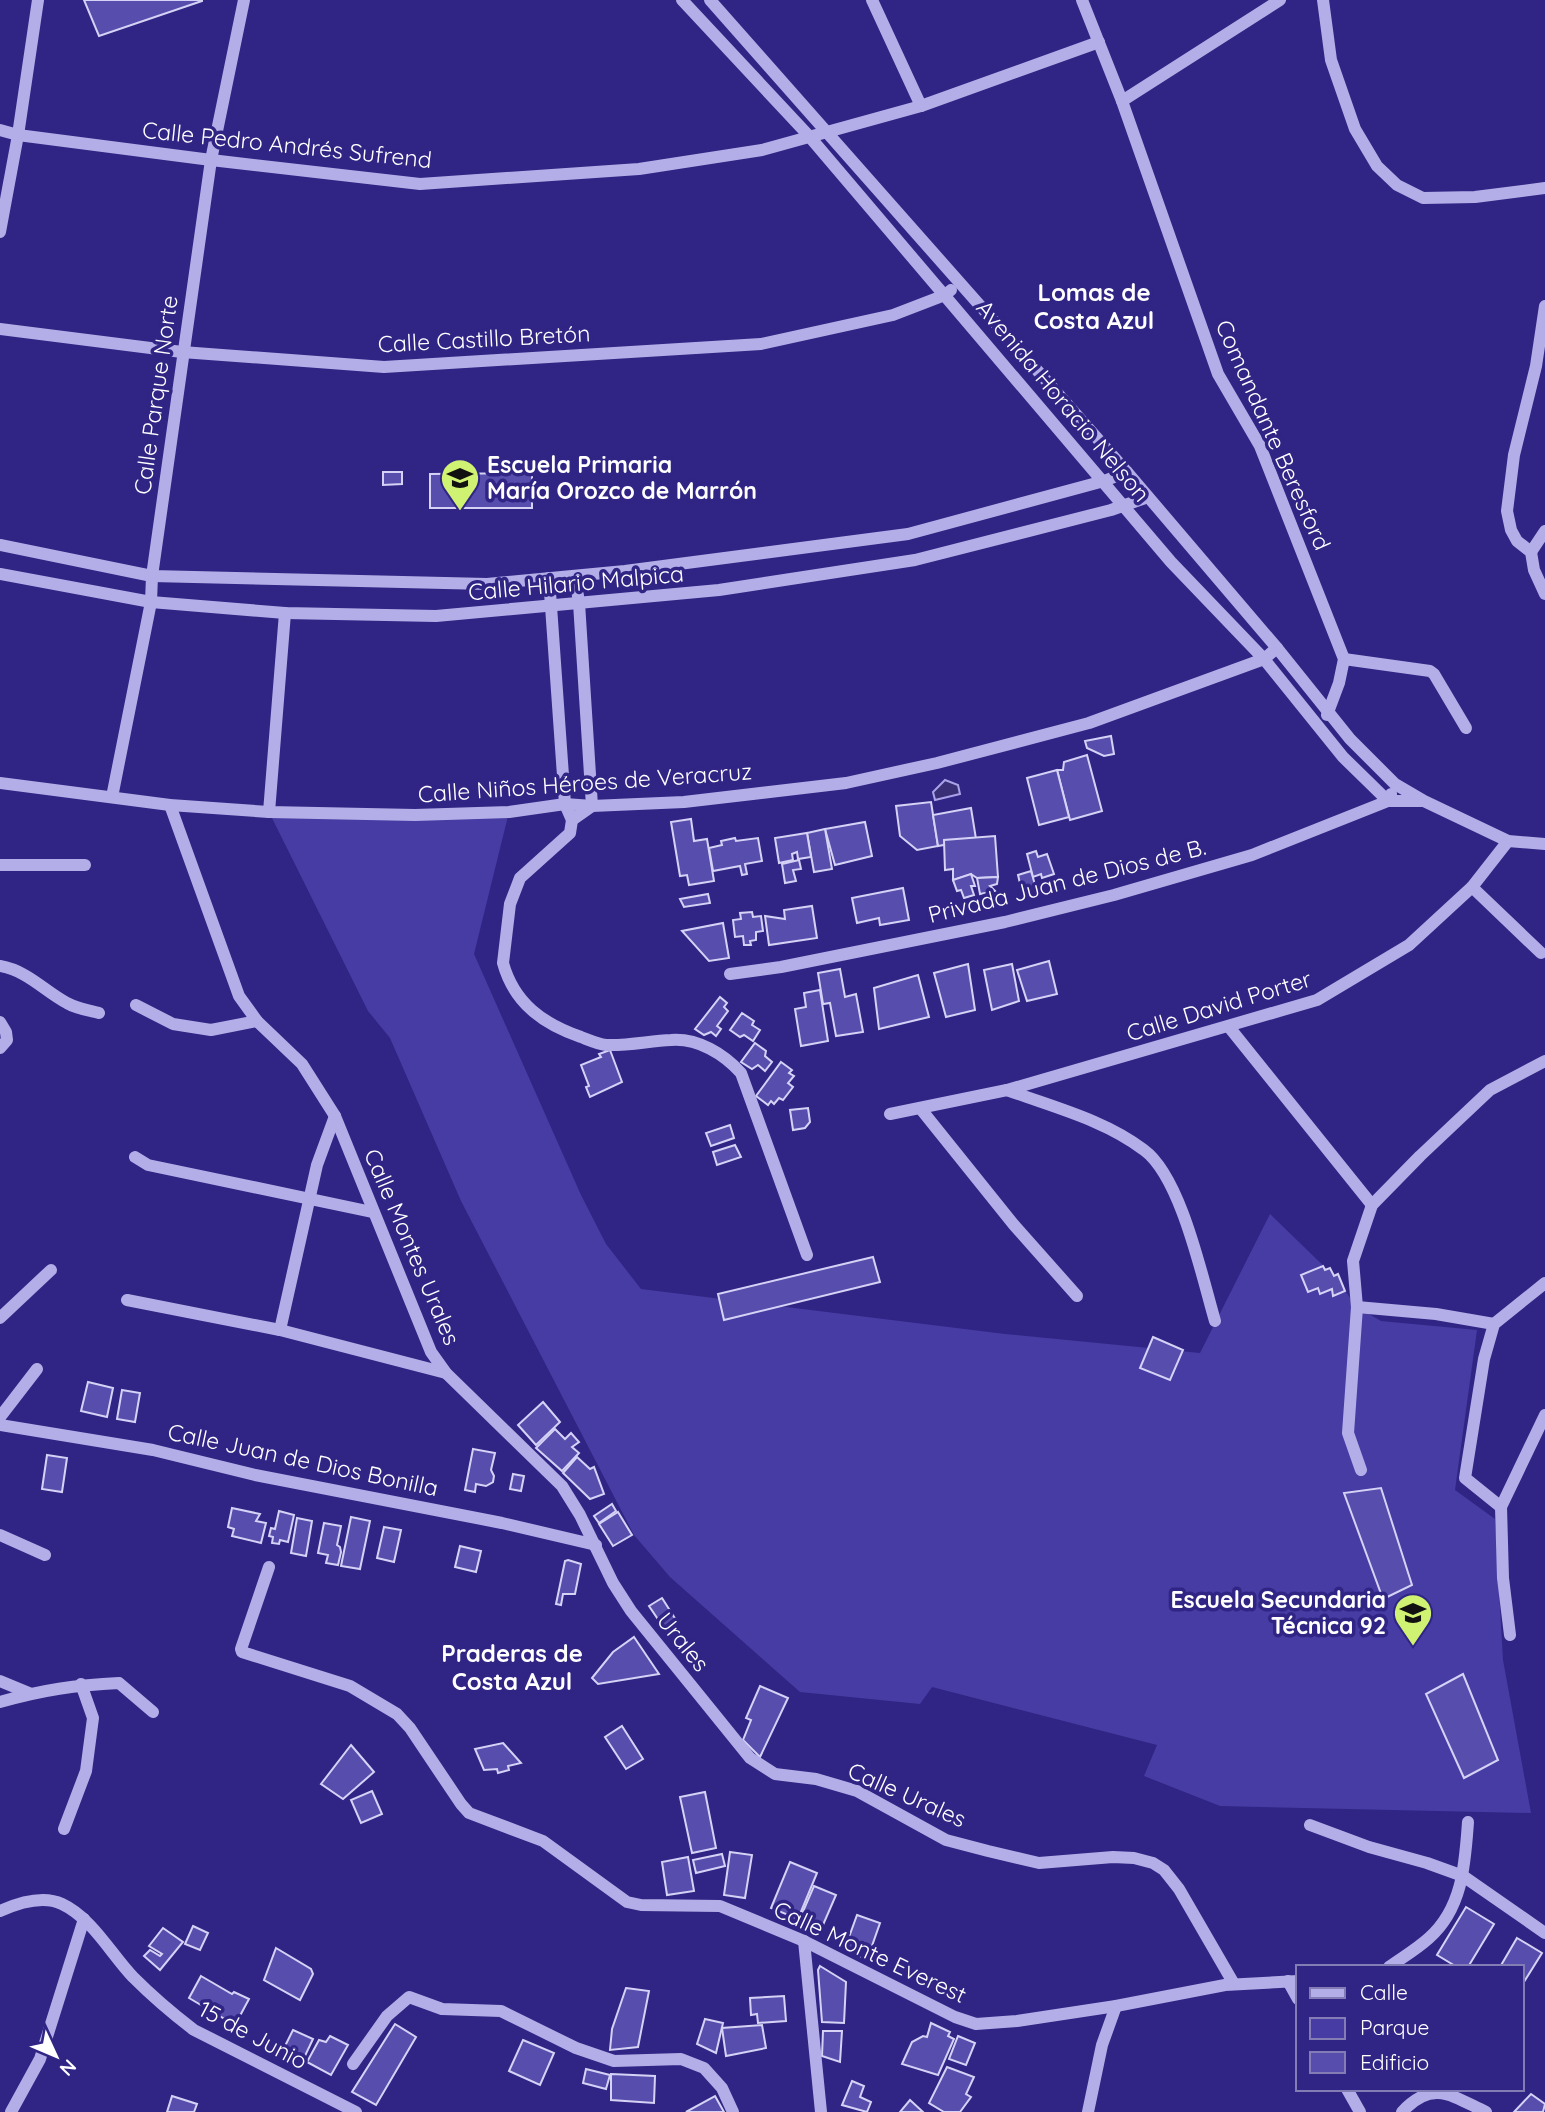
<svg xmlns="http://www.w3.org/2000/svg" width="1545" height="2112" viewBox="0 0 1545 2112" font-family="Quicksand,sans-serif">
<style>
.green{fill:#463ca3}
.water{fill:#392f77;stroke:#a9a2e9;stroke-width:2}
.building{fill:#574dac;stroke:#d5d2f6;stroke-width:2}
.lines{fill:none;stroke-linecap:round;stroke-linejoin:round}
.minor{stroke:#b4aee8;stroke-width:12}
.labels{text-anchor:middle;stroke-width:7;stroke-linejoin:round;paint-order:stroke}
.street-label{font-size:23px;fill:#fff;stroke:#302584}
.poi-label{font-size:23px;font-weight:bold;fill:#fff;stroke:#302584;text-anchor:start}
.neighbourhood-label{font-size:24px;font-weight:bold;fill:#fff;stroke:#302584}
</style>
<rect width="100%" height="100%" fill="#302584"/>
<path class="green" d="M269 812H509L474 954 581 1195 606 1244 641 1289 1005 1334 1200 1353 1270 1214 1334 1276 1357 1307 1381 1321 1477 1330 1455 1490 1495 1519 1503 1660 1531 1813 1220 1806 1144 1776 1157 1745 932 1687 920 1704 800 1692 670 1577 634 1535 461 1201 390 1038 368 1011Z"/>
<path class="water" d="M945 780 958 785 960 794 935 800 933 792Z"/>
<g class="building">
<path d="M84 0H202V1L99 36Z"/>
<path d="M383 472H402V484L383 485Z"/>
<path d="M532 473V508H430V474Z"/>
<path d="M1111 736 1114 754 1104 756 1087 748 1085 741Z"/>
<path d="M1087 755 1102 811 1070 820 1057 770H1063L1064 762Z"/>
<path d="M1057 770 1069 817 1039 825 1027 778Z"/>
<path d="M931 802 938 846 917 850 900 836 896 806Z"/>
<path d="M971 808 976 839 938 846 933 815Z"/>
<path d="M691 819 694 841 707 839 714 881 689 885 687 875 680 876 671 822Z"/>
<path d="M865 822 872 856 835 865 825 829Z"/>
<path d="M825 829 832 869 814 872 807 833Z"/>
<path d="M807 833 811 857 798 859 797 852 792 854 793 860 779 863 775 838Z"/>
<path d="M995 836 998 877 977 878 971 874 953 880V869L945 870 944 840Z"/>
<path d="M735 838 736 841 758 838 762 861 745 864 747 874 742 875 740 866 713 871 709 848 722 845 721 841Z"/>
<path d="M1036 851 1038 857 1047 854 1054 874 1042 878 1041 874 1033 877 1027 854Z"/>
<path d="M799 860 801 869 793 870 796 881 785 883 782 864Z"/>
<path d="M1031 871 1036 888 1022 892 1018 875Z"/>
<path d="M971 874 975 886H971L974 895 964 898 961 890 957 891 953 880Z"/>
<path d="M998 877 997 884 990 886 995 891 980 894 977 878Z"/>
<path d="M903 888 909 920 880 925 879 918 857 923 852 898Z"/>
<path d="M708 894 710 903 684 907 680 899Z"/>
<path d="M812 906 817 938 769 945 765 916 785 919 784 910Z"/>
<path d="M752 912 753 917 761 916 763 931 756 932V940L750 941 751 945H744L743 936 735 937 733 920 741 919 740 913Z"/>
<path d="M723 923 729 958 709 961 682 931Z"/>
<path d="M1049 961 1057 994 1027 1001 1017 970Z"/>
<path d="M968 964 975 1010 946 1017 934 973Z"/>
<path d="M1012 964 1019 1001 992 1010 984 970Z"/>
<path d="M840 969 845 997 856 994 863 1032 836 1036 830 1003 823 1004 818 973Z"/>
<path d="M918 975 929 1017 879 1029 874 988Z"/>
<path d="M820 990 828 1041 801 1046 795 1009 806 1007 804 993Z"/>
<path d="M720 997 727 1003 724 1007 728 1011 717 1026 721 1029 716 1036 711 1032 704 1035 695 1029Z"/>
<path d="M742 1013 754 1021 752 1025 760 1030 753 1041 744 1035 740 1037 730 1030Z"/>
<path d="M755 1043 766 1051 765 1056 772 1062 765 1071 758 1065 752 1069 741 1062Z"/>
<path d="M610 1050 622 1082 590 1097 586 1087 589 1086 581 1065 601 1057 599 1054Z"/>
<path d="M781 1062 792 1070 789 1073 794 1076 788 1083 793 1087 783 1100 779 1098 774 1104 771 1101 768 1105 756 1096Z"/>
<path d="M808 1108 810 1122 805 1128 793 1130 790 1110Z"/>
<path d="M730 1125 734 1138 711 1146 706 1133Z"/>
<path d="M735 1145 741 1157 717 1165 713 1152Z"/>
<path d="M873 1257 880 1282 724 1320 718 1294Z"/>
<path d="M1323 1266 1325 1270 1330 1268 1334 1276 1338 1274 1345 1291 1333 1296 1332 1289 1320 1294 1318 1288 1308 1292 1301 1275Z"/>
<path d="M1153 1337 1183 1350 1170 1380 1140 1368Z"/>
<path d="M88 1382 113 1388 107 1417 81 1411Z"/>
<path d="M122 1390 140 1393 135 1422 117 1419Z"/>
<path d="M543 1402 560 1422 536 1445 518 1425Z"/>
<path d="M555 1429 565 1439 571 1433 579 1442 572 1447 579 1453 562 1471 536 1448Z"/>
<path d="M473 1449 495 1453 491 1470 494 1476 493 1482 486 1486 476 1484 475 1492 465 1490Z"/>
<path d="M47 1455 67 1458 62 1492 42 1489Z"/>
<path d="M577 1457 590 1469 594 1467 604 1494 590 1499 563 1473Z"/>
<path d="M513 1474 524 1476 521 1491 510 1489Z"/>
<path d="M1381 1488 1412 1585 1383 1599 1344 1493Z"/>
<path d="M612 1504 616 1511 599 1523 594 1516Z"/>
<path d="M232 1508 260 1514 256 1521 266 1523 261 1543 232 1536 234 1529 228 1527Z"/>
<path d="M279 1511 294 1515 288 1542 280 1540 279 1544 272 1543 273 1537 269 1536 271 1528 275 1529Z"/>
<path d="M618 1512 632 1535 613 1546 599 1524Z"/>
<path d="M351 1517 370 1521 360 1569 341 1566Z"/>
<path d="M297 1518 312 1521 306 1556 291 1553Z"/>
<path d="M324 1523 341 1526 337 1545 340 1547 341 1552 338 1565 326 1563 328 1555 318 1553Z"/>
<path d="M384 1527 401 1530 394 1562 377 1558Z"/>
<path d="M460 1546 481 1551 476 1572 455 1567Z"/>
<path d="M568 1560 581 1564 575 1594H563L561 1605 556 1604 565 1561Z"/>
<path d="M662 1598 676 1620 664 1628 649 1606Z"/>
<path d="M634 1637 659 1674 598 1684 592 1678 613 1652Z"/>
<path d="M1463 1674 1498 1760 1464 1778 1426 1694Z"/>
<path d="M760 1686 788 1698 760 1757 743 1740 751 1720 746 1718Z"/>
<path d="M622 1726 643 1759 626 1769 605 1737Z"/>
<path d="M503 1743 521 1763 508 1766 509 1770 498 1773 497 1769 484 1770 475 1749Z"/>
<path d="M351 1745 374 1772 343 1799 321 1784Z"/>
<path d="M372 1791 382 1814 361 1823 351 1800Z"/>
<path d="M705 1792 716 1848 692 1853 680 1797Z"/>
<path d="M730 1852 752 1855 745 1898 724 1895Z"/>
<path d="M722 1854 725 1866 696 1873 693 1860Z"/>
<path d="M688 1857 694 1891 667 1895 662 1862Z"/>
<path d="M790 1862 817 1873 798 1919 771 1908Z"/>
<path d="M814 1886 836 1895 823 1925 801 1916Z"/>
<path d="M1466 1907 1494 1924 1468 1967H1457L1437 1955Z"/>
<path d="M857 1915 880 1923 867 1960 845 1948Z"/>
<path d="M193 1926 208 1933 200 1950 185 1944Z"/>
<path d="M163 1928 183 1942 160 1970 144 1956 150 1950 160 1956 162 1954 149 1946Z"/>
<path d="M1517 1938 1542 1953 1522 1985V1967H1500Z"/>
<path d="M276 1948 311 1969 313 1974 300 2000 264 1980Z"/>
<path d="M820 1966 846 1982 844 2023 822 2022 818 1970Z"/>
<path d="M201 1976 232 1994 234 1992 249 1999 235 2025 189 1998Z"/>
<path d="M626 1988 649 1991 638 2047 610 2050 612 2029Z"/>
<path d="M784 1996 786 2021 758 2023 757 2014 751 2015 750 1998Z"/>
<path d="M705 2019 723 2023 716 2053 697 2044Z"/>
<path d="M931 2023 950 2032 948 2036 954 2039 938 2075 902 2064 912 2042 923 2036 927 2037Z"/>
<path d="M395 2024 416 2037 376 2105 352 2092Z"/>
<path d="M762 2025 766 2048 726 2056 722 2028Z"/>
<path d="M293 2030 313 2039 304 2058 284 2048Z"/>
<path d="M823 2031H842L840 2062 822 2056Z"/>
<path d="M330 2036 348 2045 331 2075 307 2062 319 2040 326 2042Z"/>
<path d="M958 2036 975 2043 966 2065 949 2059Z"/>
<path d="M523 2040 554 2053 540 2085 509 2071Z"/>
<path d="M947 2067 974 2077 966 2094 971 2097 960 2112H944L929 2103Z"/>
<path d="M586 2069 610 2075 606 2089 583 2083Z"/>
<path d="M611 2074 655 2076 654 2103 611 2100Z"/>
<path d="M852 2081 864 2086 860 2097 871 2102 867 2112 842 2105Z"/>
<path d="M1531 2094 1545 2104 1543 2112H1514Z"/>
<path d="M172 2096 197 2104 194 2112H167Z"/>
<path d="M715 2096 724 2112H686Z"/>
<path d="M910 2100 923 2112H900Z"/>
</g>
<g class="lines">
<g class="minor">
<path d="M682 0 809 136 1171 562 1264 659 1343 757 1388 801H1422"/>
<path d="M710 0 1127 472 1277 648 1350 739 1395 784 1424 801 1508 841 1545 844"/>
<path d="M872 0 921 106"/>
<path d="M1082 0 1122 101 1218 374 1260 446 1344 659 1339 683 1327 715"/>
<path d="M1323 0 1331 60 1355 129 1377 166 1397 185 1423 198 1475 197 1545 188"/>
<path d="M1122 101 1280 0"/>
<path d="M0 130 18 135 211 160 420 184 639 169 762 150 921 106 1099 42"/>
<path d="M0 232 18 135 38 0"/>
<path d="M1545 306 1536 366 1514 455 1507 511 1511 530 1517 541 1531 552 1534 570 1545 594"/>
<path d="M0 329 182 352 384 367 761 344 893 315 945 295 951 290"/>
<path d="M0 545 152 576 487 584 625 571 908 534 1104 481 1127 472"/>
<path d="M1531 552 1545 531"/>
<path d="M0 574 151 602 285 613 436 616 719 590 915 560 1111 510 1148 497"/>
<path d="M549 578 565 804 572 820 570 833 520 878 510 904 503 963C514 1003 543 1024 581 1037 589 1040 598 1044 606 1045 628 1046 649 1041 671 1040 698 1038 724 1054 741 1073L807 1255"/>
<path d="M1344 659 1430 671 1434 674 1466 728"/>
<path d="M0 783 170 805 269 812 415 815 509 812 565 804 592 806 684 802 846 783 937 763 1089 723 1264 659 1277 648"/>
<path d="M112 797 151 602 152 576 211 160 244 0"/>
<path d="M170 805 239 996 257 1021 302 1064 335 1116 431 1352 446 1373 562 1486 580 1515 613 1583 631 1611 750 1758 775 1774 816 1779 857 1791 946 1840 988 1851 1039 1863 1113 1857 1134 1858 1153 1863 1164 1870 1179 1889 1234 1984"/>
<path d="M269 812 285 613"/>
<path d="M572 820 592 806 579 603 575 576"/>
<path d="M0 865H85"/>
<path d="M1472 887 1541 953"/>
<path d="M0 966C28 971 43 990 67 1003 77 1009 89 1010 99 1013"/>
<path d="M730 974 781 967 1005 922 1114 895 1252 855 1388 801 1391 794"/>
<path d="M136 1005 173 1024 211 1030 257 1021"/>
<path d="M0 1022 6 1032 7 1040 0 1048"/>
<path d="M1229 1027 1372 1205"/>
<path d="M1007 1090C1053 1107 1105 1120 1144 1150 1181 1177 1202 1277 1215 1321"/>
<path d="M920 1108 1014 1225 1077 1296"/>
<path d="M890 1114 1007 1090 1317 1000 1409 945 1472 887 1508 841"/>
<path d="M135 1157 148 1165 372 1212"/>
<path d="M127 1300 280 1330 446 1373"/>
<path d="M1357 1307 1436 1314 1494 1324"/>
<path d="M0 1318 51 1270"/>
<path d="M280 1330 317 1165 335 1116"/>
<path d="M0 1417 37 1369"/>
<path d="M0 1425 153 1450 255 1475 502 1523 596 1545"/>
<path d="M1361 1470 1348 1433 1357 1307 1353 1261 1372 1205 1420 1156 1490 1090 1545 1061"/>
<path d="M1501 1507 1465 1478 1484 1359 1494 1324 1545 1283"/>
<path d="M0 1535 45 1555"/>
<path d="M269 1567 241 1649 242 1652 350 1686 397 1714 410 1728 461 1804 469 1813 543 1841 627 1902 641 1905 720 1906 804 1941 955 2017 976 2024 1017 2021 1116 2006 1225 1985 1298 1981"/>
<path d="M1510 1635 1503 1578 1501 1507 1545 1415"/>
<path d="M0 1681 29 1693"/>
<path d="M0 1702C42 1690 76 1685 119 1683L153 1712"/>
<path d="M1310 1825 1369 1847 1427 1863 1463 1876 1545 1933"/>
<path d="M64 1829 86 1771 93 1718 81 1684"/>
<path d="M0 1911C18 1903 43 1895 62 1904 92 1918 111 1954 133 1977 152 1996 173 2014 194 2030L356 2112"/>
<path d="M804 1941 821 2112"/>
<path d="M1389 1967C1403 1957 1417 1949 1429 1938 1463 1908 1465 1863 1468 1822"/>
<path d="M1288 1981 1298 1999"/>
<path d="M353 2064 387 2016 409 1997 442 2009 501 2011 576 2048 614 2061 681 2059 704 2068 722 2088 733 2112"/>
<path d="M1347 2089 1360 2112"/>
<path d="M11 2112 40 2059 84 1919"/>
<path d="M1088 2112 1102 2045 1116 2006"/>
<path d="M1402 2112C1433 2079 1452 2096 1486 2112"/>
</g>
</g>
<defs>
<g id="school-pin" transform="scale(2.0125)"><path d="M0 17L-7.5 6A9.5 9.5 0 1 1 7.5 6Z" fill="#d0f272" stroke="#302584"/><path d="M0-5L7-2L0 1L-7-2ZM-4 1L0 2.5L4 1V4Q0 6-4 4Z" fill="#111"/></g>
</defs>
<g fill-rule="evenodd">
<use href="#school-pin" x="460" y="478"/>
<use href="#school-pin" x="1413" y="1613"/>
</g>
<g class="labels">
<g class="street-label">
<text transform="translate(287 145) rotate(6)" y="8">Calle Pedro Andrés Sufrend</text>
<text transform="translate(484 339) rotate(-3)" y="8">Calle Castillo Bretón</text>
<text transform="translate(156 395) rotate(-82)" y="8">Calle Parque Norte</text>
<text transform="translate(1063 401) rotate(50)" y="8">Avenida Horacio Nelson</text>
<text transform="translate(1273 435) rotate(66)" y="8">Comandante Beresford</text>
<text transform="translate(576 583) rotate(-5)" y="8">Calle Hilario Malpica</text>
<text transform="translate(585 783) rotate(-4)" y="8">Calle Niños Héroes de Veracruz</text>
<text transform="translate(1067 881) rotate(-14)" y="8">Privada Juan de Dios de B.</text>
<text transform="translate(1219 1006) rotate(-17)" y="8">Calle David Porter</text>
<text transform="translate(412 1247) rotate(67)" y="8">Calle Montes Urales</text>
<text transform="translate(303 1460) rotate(12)" y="8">Calle Juan de Dios Bonilla</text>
<text transform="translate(683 1642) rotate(51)" y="8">Urales</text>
<text transform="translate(907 1795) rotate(24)" y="8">Calle Urales</text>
<text transform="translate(870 1952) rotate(25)" y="8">Calle Monte Everest</text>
<text transform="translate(253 2035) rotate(28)" y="8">15 de Junio</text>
</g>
<g class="poi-label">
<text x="487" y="473">Escuela Primaria<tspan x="487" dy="26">María Orozco de Marrón</tspan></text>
<text x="1386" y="1608" text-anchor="end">Escuela Secundaria<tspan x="1386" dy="26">Técnica 92</tspan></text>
</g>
<g class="neighbourhood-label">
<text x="1094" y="301">Lomas de<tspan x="1094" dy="28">Costa Azul</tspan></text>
<text x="512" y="1662">Praderas de<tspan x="512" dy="28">Costa Azul</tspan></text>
</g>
</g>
<rect x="1296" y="1965" width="228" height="126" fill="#302584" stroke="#837cb5" stroke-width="2"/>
<rect x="1310" y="1988" width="35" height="10" fill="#b4aee8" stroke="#837cb5" stroke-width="2"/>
<text x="1360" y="2000" font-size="21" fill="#ffffff">Calle</text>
<rect x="1310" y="2018" width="35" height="21" fill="#463ca3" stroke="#837cb5" stroke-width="2"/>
<text x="1360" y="2035" font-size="21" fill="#ffffff">Parque</text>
<rect x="1310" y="2052" width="35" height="21" fill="#574dac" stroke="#837cb5" stroke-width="2"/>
<text x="1360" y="2070" font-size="21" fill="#ffffff">Edificio</text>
<g transform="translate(56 2056) rotate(134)" stroke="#302584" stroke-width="5" paint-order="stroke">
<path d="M0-5L12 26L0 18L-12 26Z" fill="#ffffff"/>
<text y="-10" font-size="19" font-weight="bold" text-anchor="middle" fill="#ffffff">N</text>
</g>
</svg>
